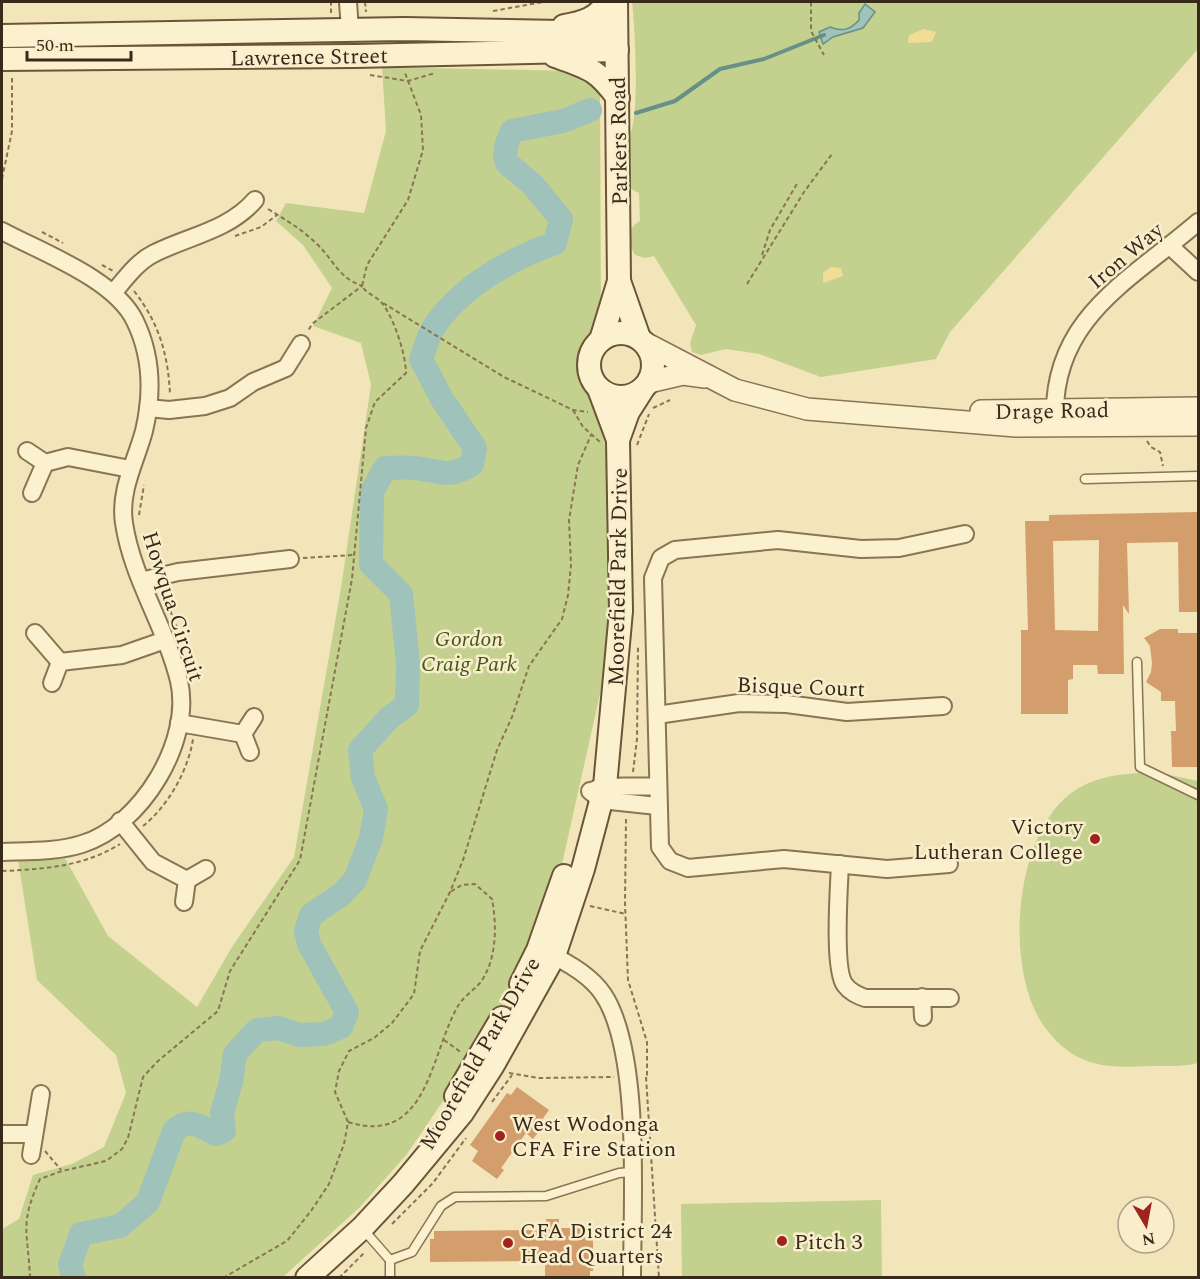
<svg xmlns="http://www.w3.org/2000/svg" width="1200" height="1279" viewBox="0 0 1200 1279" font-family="Spectral,serif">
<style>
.green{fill:#c4d08e}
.sand{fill:#f1de94}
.water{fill:#9fc2ba;stroke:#669088;stroke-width:1.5}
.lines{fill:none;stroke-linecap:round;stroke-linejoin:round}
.stream{stroke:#669088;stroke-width:4}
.river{stroke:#9fc2ba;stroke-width:24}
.building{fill:#d49e6c;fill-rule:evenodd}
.service-casing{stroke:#8a7453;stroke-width:11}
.minor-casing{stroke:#8a7453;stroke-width:20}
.tertiary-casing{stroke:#8a7453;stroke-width:24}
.secondary-casing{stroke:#6b5437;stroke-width:26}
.path{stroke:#8a7453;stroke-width:2;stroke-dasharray:4.5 3;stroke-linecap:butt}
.service{stroke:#fcf1ce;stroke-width:8}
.minor{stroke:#fcf1ce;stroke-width:16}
.tertiary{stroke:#fcf1ce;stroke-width:21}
.secondary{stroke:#fcf1ce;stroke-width:22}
.poi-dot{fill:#9e251e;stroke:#f8eecb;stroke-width:2}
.labels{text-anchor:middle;stroke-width:5;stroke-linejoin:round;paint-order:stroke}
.street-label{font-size:22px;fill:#372a1a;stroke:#f8eecb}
.park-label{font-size:22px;font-style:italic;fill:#44561e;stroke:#f8eecb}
.poi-label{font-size:22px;fill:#372a1a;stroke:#f8eecb;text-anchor:start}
</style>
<rect width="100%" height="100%" fill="#f2e5ba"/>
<g class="green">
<path d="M632 2H1198V49L950 332 936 359 821 377 759 354 726 349 701 355 692 352 690 343 696 325 654 256 645 258 635 255C628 244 626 228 640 221L639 193 631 189 629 183V137C640 119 635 26 632 2Z"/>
<path d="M382 67 576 71 600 91 601 319 582 345 580 365 582 386 597 408 606 449 611 540 606 667 562 864 492 1029 407 1154 360 1207 283 1277H2V1229L19 1219 33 1175 72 1164 104 1147 126 1093 116 1055 37 980 18 860 65 858 108 936 197 1007 232 947 294 857 341 588 371 385 361 343 313 326 332 288 303 245 276 221 286 203 364 213 386 131Z"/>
<path d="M1156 772 1198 781V1063C1184 1067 1168 1066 1153 1066 1109 1068 1077 1069 1047 1030 1003 976 1013 837 1070 794 1096 774 1125 774 1156 772Z"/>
<path d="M881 1200 882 1277H682L681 1204Z"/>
</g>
<g class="sand">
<path d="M924 29 936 32 932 42 908 43 909 35Z"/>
<path d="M831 267 841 268 843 276 823 283V273Z"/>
</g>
<path class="water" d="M865 4 875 12 863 28 833 37 823 44 819 32 830 27C842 32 850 30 859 20V13Z"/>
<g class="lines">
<path class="stream" d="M636 113 675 101 720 69 764 59 824 35"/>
<path class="river" d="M74 1278 70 1265 81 1234 120 1226 148 1202 174 1131C190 1116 200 1127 216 1134L224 1131 222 1113 231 1082 235 1054 257 1030 278 1028 300 1035 324 1034 341 1027 347 1012 309 944 306 931 311 915 342 894 355 880 371 838 376 809 363 778 360 750 389 718 407 705 408 664 401 594 371 564 372 492 385 468C395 468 404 467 414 468 439 470 448 480 472 464L475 448 442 399 421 359C425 349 428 337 433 328 461 286 509 260 555 243L561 219 532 184 507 163 505 156 507 143 512 131 563 121 590 110"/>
</g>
<g class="building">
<path d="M1198 512V612H1179L1178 542 1127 543 1129 614 1123 605 1124 674H1098L1097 665H1073V679L1068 680V714H1021V630H1028L1025 521H1049V515ZM1099 540 1098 631 1055 630 1053 541Z"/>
<path d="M1160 629H1178V633H1198V767H1172L1171 731H1176L1175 701H1161V692L1146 682 1151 672 1152 663 1150 646 1144 638Z"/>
<path d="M517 1087 549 1110 537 1127 540 1130 533 1139 526 1133 501 1168 504 1170 497 1179 472 1161 478 1151 470 1145 507 1093 511 1095Z"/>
<path d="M546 1219H559V1228H581V1237H593V1271H590V1277H545V1261L430 1262V1239H434V1231L546 1230Z"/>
</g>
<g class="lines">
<g class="service-casing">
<g id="service">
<path d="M1085 479 1198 476"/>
<path d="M1137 662 1140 767 1198 795"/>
<path d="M362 1228 390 1260 412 1252 441 1206 455 1197 546 1196 619 1173 631 1172"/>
<path d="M390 1260V1278"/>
</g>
</g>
<g class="minor-casing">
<g id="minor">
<path d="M348 2 350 30"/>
<path d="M2 231C41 252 115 279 135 321 152 356 153 393 144 431 136 461 119 490 124 523 132 578 166 627 179 681 193 741 141 826 82 844 57 852 28 851 2 852"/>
<path d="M1170 246 1198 272"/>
<path d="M113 293C125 279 137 262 153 254 188 236 228 231 255 200"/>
<path d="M148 408 169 410 205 406 230 398 253 382 286 368 301 344"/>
<path d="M1055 420C1051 318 1131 280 1198 222"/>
<path d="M27 451 45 463 32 493"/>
<path d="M45 463 68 457 130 469"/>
<path d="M141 581 178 572 290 559"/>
<path d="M35 633 60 662"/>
<path d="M52 683 60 662 122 655 165 640"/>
<path d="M657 715 739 703 787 704 847 712 943 706"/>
<path d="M179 723 243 734 254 717"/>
<path d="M243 734 250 752"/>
<path d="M596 789C613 784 638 788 657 786"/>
<path d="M590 791 601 800 657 806"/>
<path d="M120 821 153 862 187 880 206 869"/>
<path d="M840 864C839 887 833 970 845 985 850 992 857 995 865 998H950"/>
<path d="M949 864 887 869 784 859 688 868 670 861 660 847 653 578 661 558 675 550 778 540 861 549 899 548 965 534"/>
<path d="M184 902 187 880"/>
<path d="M545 952C565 961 591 976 603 994 642 1052 632 1206 632 1278"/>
<path d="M922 997 923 1017"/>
<path d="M2 1134H34"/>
<path d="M31 1155 41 1094"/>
</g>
</g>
<g class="tertiary-casing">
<g id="tertiary">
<path d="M645 343 735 390 807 409 1016 426 1198 425"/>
<path d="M649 382 683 374 705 377"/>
<path d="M981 411 1198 408"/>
</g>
</g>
<g class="secondary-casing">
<g id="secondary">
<path d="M564 26C582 23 598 19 607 2"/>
<path d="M2 36 404 29 616 33"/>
<path d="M555 56C589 68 597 69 618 98"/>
<path d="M2 59 355 56 617 50"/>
<path d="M619 281 639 338"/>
<circle cx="621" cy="365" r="32"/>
<path d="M601 340 619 281 616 2"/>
<path d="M599 389 618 440"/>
<path d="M521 984 538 950 564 876"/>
<path d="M456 1096 502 1018"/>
<path d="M307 1278 362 1228 403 1184 462 1113 493 1065 554 956 583 869 605 786 621 611 618 440 628 412 642 390"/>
</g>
</g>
<g class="path">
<path d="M365 2 366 12"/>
<path d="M811 2V31L824 55"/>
<path d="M493 11 543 2"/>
<path d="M331 13V2"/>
<path d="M370 75 408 81 435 73"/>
<path d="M2 179 12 131V78"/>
<path d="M268 209C286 220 303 230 318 245 335 262 338 277 362 286L312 324 308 331"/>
<path d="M42 232 63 243"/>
<path d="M235 236 261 227 277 215"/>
<path d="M762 255 770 230 798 182"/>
<path d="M102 265 113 271"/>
<path d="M747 284 804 192 832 154"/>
<path d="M134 291C159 323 168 354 170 394"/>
<path d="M383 303 504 377 573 410 588 412"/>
<path d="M653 408 670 400"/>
<path d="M573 410 583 427 600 442"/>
<path d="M1147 441 1151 447 1160 452 1163 466"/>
<path d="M637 445 649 414"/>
<path d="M139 515 144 485"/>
<path d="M303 558 354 555"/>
<path d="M165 589C168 617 189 645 194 674"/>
<path d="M633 772 637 739 638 646"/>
<path d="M626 819 625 903 628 980 647 1042V1077"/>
<path d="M143 826C168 806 188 771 193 739"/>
<path d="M2 871C44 869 83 867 120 844"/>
<path d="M590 906 626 914"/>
<path d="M444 1040 462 1053"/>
<path d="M509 1073 539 1078 614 1077"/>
<path d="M646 1077 659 1278"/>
<path d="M492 1102 512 1075"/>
<path d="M348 1122C428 1147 430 1054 458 1006 463 997 473 991 480 983 497 960 497 926 492 899L475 884 462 885 450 892"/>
<path d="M45 1151 61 1170"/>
<path d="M392 1224 433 1183 466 1138"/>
<path d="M30 1278C28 1231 19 1225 40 1179L62 1171 106 1161 122 1149 128 1138 143 1077 158 1061 218 1011 230 971 300 860 352 579 366 428 375 402 406 373C406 355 393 314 380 301 374 295 367 294 362 286L367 265 408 200 423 150 421 115 405 73"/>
<path d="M223 1278 287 1241 311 1211 329 1184 344 1144 348 1122 335 1092 339 1071 349 1051 374 1038 392 1023 414 994 420 951 450 892 463 860 497 750 512 717 529 666 562 619 568 595 571 565 569 520 578 465 591 435"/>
<path d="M339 1278 365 1252"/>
</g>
<use href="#service" class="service"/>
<use href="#minor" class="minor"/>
<use href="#tertiary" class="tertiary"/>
<use href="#secondary" class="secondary"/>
</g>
<g class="poi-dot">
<circle cx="1095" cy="839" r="6"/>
<circle cx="500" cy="1136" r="6"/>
<circle cx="782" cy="1241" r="6"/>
<circle cx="508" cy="1243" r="6"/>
</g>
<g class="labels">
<g class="street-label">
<text transform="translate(309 56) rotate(-1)" y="8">Lawrence Street</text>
<text transform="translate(618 141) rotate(-91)" y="8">Parkers Road</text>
<text transform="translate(1125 255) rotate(-40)" y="8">Iron Way</text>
<text transform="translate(1052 410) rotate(-1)" y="8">Drage Road</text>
<text transform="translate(617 577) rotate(-89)" y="8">Moorefield Park Drive</text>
<text transform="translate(174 606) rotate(72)" y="8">Howqua Circuit</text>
<text transform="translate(801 686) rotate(2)" y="8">Bisque Court</text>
<text transform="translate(479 1053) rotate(-60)" y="8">Moorefield Park Drive</text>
</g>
<g class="park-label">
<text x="469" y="646">Gordon<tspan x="469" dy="25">Craig Park</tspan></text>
</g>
<g class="poi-label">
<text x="1083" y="834" text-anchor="end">Victory<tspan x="1083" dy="25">Lutheran College</tspan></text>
<text x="512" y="1131">West Wodonga<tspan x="512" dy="25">CFA Fire Station</tspan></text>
<text x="520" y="1238">CFA District 24<tspan x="520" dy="25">Head Quarters</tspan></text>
<text x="794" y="1249">Pitch 3</text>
</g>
</g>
<rect width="1200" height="1279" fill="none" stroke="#372a1a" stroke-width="6"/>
<g transform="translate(1146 1225) rotate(170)"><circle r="28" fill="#f8eecb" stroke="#aba084" stroke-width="1.5"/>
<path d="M0-4.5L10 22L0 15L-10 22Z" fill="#9e251e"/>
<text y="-9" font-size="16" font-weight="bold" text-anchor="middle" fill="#372a1a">N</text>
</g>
<path d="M27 51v9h104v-9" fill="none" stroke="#372a1a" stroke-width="3"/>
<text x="36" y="51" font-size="18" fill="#372a1a" stroke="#f8eecb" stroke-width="4.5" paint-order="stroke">50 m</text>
</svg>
